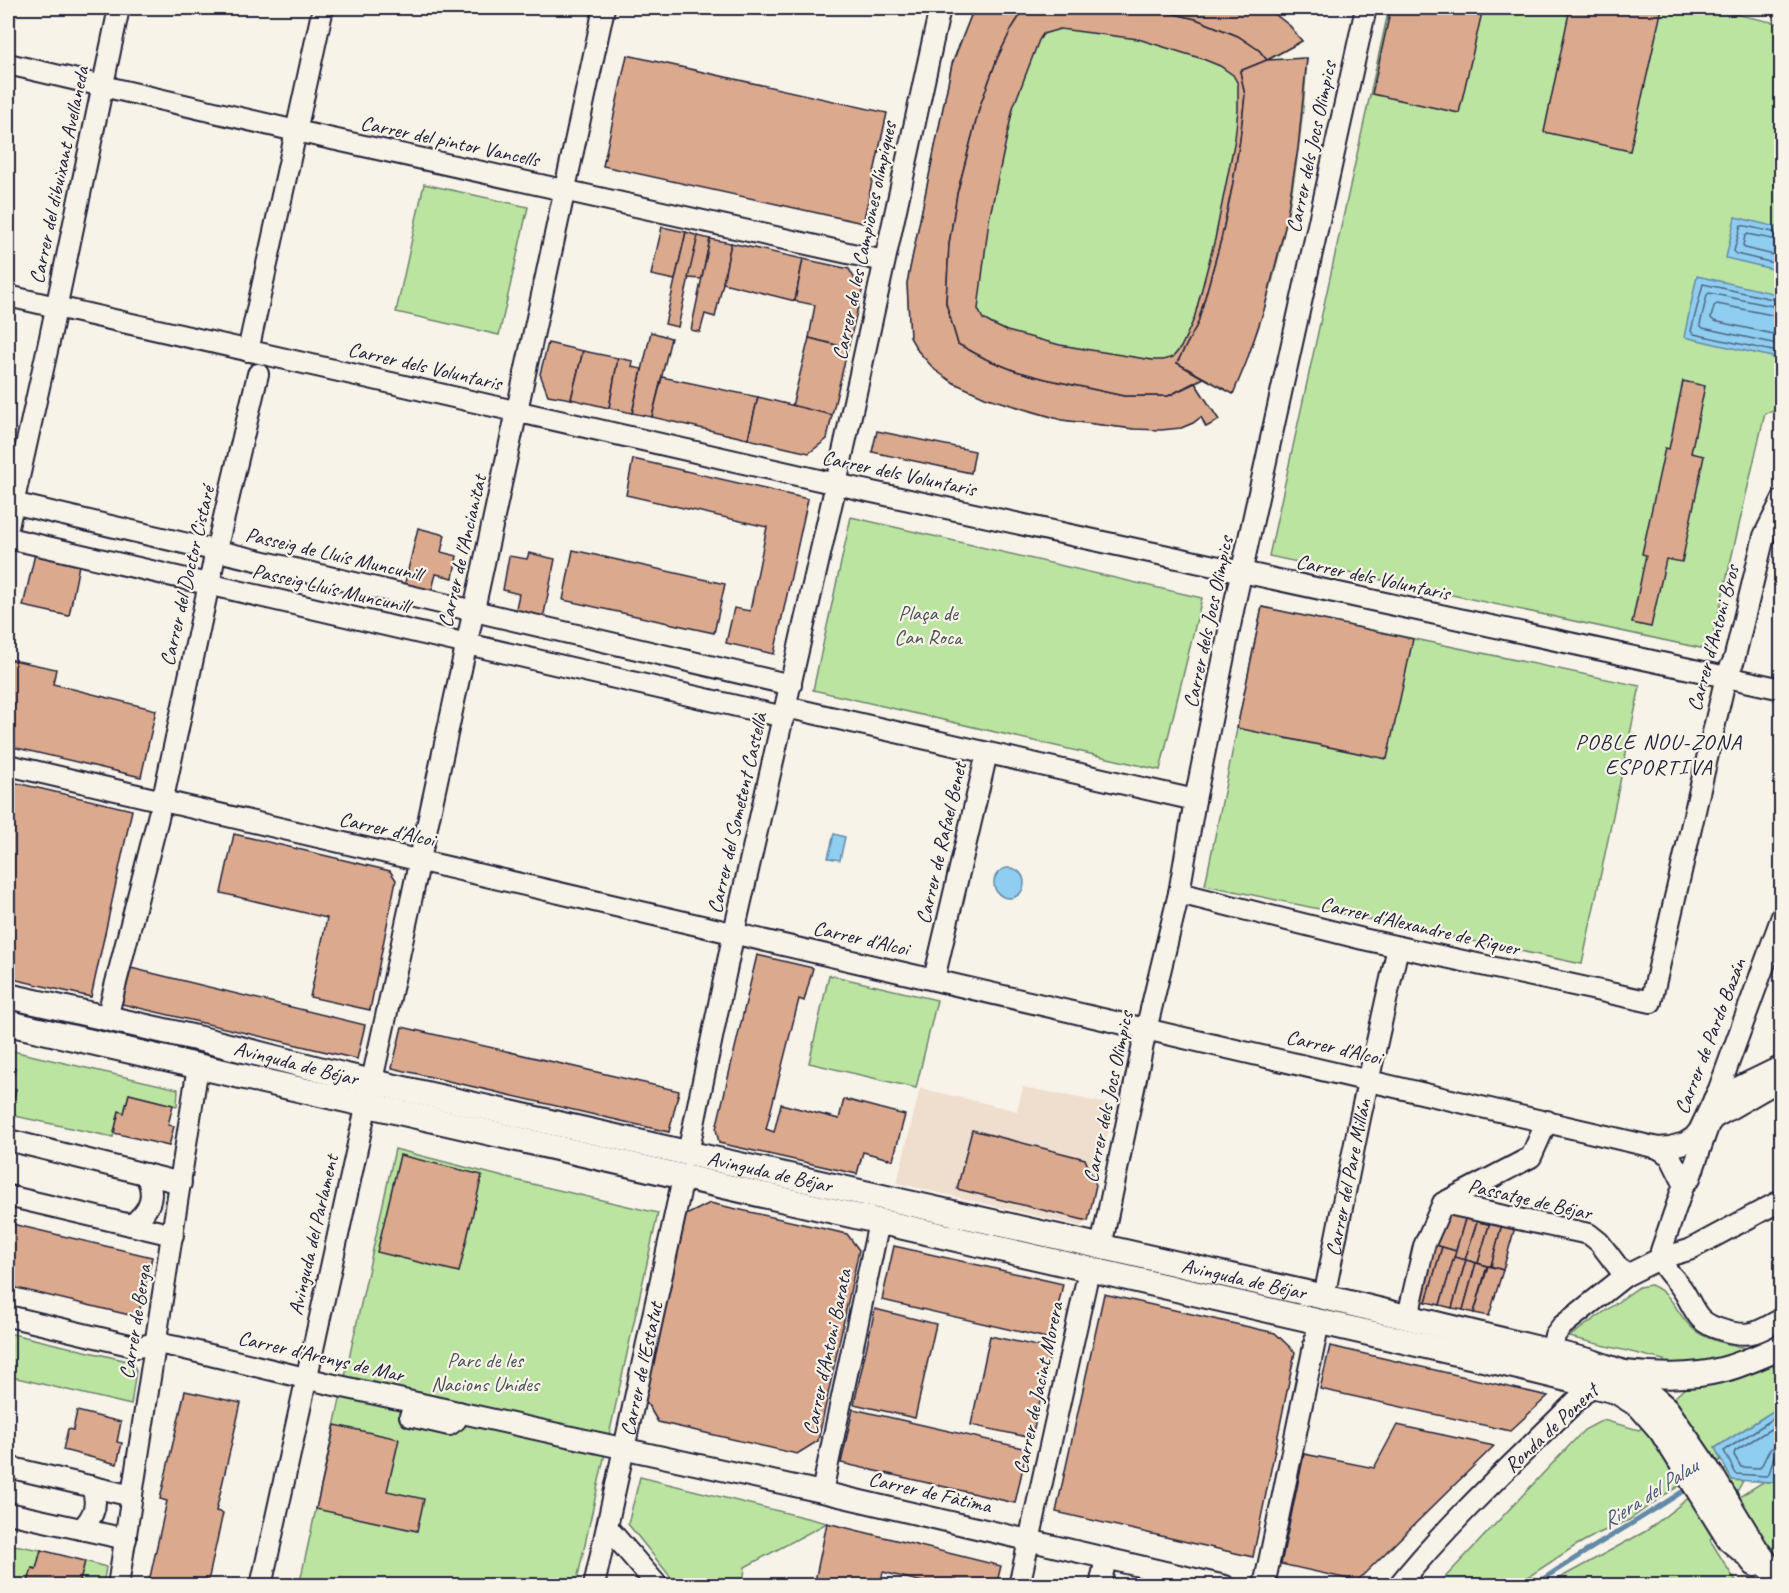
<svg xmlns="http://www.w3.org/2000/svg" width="1789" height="1593" viewBox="0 0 1789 1593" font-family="Caveat,sans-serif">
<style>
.built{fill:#efddcd}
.green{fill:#bbe4a1;stroke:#6e836e;stroke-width:1.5}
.water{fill:#90cef1;stroke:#6489a8;stroke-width:1.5}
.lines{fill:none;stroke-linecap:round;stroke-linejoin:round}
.shore{stroke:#4e6784;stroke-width:1.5}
.stream{stroke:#6489a8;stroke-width:5}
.building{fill:#dba98d;stroke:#22223b;stroke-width:1.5;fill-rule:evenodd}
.minor-casing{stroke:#22223b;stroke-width:24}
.major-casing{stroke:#22223b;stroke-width:28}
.minor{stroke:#f7f3e8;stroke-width:20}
.major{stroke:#f7f3e8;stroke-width:24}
.labels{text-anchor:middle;stroke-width:4.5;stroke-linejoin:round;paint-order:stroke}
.street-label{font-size:21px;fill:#22223b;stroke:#f7f3e8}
.park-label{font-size:21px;fill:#485254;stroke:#f7f3e8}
.neighbourhood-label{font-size:22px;letter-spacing:1.5px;fill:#22223b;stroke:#f7f3e8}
.water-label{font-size:22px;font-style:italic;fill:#435672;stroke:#f7f3e8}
</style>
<rect width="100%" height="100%" fill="#f7f3e8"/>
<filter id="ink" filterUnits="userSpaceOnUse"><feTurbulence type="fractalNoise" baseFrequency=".0167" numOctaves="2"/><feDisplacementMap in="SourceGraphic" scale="12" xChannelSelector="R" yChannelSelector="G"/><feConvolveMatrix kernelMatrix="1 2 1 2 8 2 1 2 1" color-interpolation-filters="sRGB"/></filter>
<g filter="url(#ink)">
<path class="built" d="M1023 1087 1114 1105 1088 1221 1080 1226 897 1183 920 1088 1017 1111Z"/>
<g class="green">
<path d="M974 8H1267L1290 26 1302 41 1268 60 1307 58C1300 172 1279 289 1233 394L1204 378 1195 383 1219 420 1206 427 1201 417 1193 423 1181 428 1134 429 1062 420 1026 410 985 397 918 351 910 337 907 283 952 64Z"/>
<path d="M1389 8H1707L1781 24V410L1765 413 1710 650 1269 556Z"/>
<path d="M424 184 528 207 499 335 396 312Z"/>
<path d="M851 517 1202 598 1160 770 813 690Z"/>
<path d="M1262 607 1640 686 1582 964 1205 885Z"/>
<path d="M829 975 937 1000 916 1088 809 1063Z"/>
<path d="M8 1050 178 1089 177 1106 129 1094 124 1113 119 1112 113 1137 10 1115 16 1089 10 1088 15 1068 8 1066Z"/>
<path d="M395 1149 515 1180 658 1213 576 1585 299 1586Z"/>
<path d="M1651 1285C1674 1295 1676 1313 1692 1328 1706 1341 1731 1344 1749 1349L1736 1361 1663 1370 1664 1360 1569 1337 1639 1287Z"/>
<path d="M8 1333 132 1362 136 1370 131 1405 8 1376Z"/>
<path d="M1781 1356V1406L1715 1448 1721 1460 1666 1494 1629 1520 1597 1534 1575 1546 1516 1585 1437 1586 1584 1430 1603 1420 1639 1430 1685 1388 1743 1376Z"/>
<path d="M1781 1454V1561C1762 1544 1747 1520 1739 1497L1763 1482H1775V1472Z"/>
<path d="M1726 1469 1732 1480 1743 1481 1710 1540 1738 1585 1545 1586 1646 1531Z"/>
<path d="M640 1477 827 1523 745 1567 743 1586 677 1585 628 1524Z"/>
<path d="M14 1545 41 1550 36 1569 32 1568 27 1585 8 1586Z"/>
<path d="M85 1561 106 1567 103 1585H85L80 1581Z"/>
</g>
<g class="water">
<path d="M1735 217 1781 228V271L1726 258Z"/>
<path d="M1697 276 1781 295V359L1684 337Z"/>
<path d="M834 834 845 837 840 860 828 858Z"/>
<circle cx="1009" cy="883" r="15"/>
<path d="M1781 1406V1454L1775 1472V1482L1732 1480 1715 1448Z"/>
</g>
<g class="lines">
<g class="shore">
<path d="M1782 234 1741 225 1734 251 1736 254 1782 265"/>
<path d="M1782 241 1747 234 1745 236 1743 245 1745 248 1782 257"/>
<path d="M1782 301 1703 284 1691 331 1694 334 1782 353"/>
<path d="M1782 308 1709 293 1707 295 1700 325 1703 328 1782 345"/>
<path d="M1782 317 1717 304 1714 306 1711 318 1714 321 1782 336"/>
<path d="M1782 1413 1724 1451 1736 1474 1766 1476 1769 1474 1774 1456 1782 1453"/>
<path d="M1782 1422 1735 1451 1734 1455 1741 1467 1760 1468C1768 1458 1765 1446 1782 1445"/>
</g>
<path class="stream" d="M1533 1586C1584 1550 1638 1522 1689 1487"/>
</g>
<g class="building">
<path d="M974 8H1025L1012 28 997 59 980 106 957 194 949 245 946 303 958 344 986 359 1016 371 1046 379 1124 396H1168L1195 383 1219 420 1206 427 1201 417 1193 423 1181 428 1161 430 1134 429 1062 420 985 397 954 383 935 370 918 351 910 337 907 283 952 64Z"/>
<path d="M1025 8H1148L1159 10 1196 19 1238 36 1259 50 1267 60 1240 71 1245 95 1240 140 1232 188 1221 240 1198 323 1177 363 1203 378 1168 396H1124L1046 379 1016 371 986 359 958 344 946 303 949 245 957 194 980 106 997 59 1012 28ZM1060 29 1138 39 1203 59 1220 66 1233 75 1238 84V110L1235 139 1215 239 1194 319 1181 347 1173 357 1163 360H1152L1060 345 1007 331 992 324 983 319 978 309 989 220 1013 108 1039 40 1043 34Z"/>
<path d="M1148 8H1267L1290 26 1302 41 1267 60 1259 50 1238 36 1196 19Z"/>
<path d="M1391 8H1483L1459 113 1372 94Z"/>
<path d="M1570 8H1662L1630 151 1544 132Z"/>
<path d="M627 55 887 113 863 223 603 166Z"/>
<path d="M1307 58 1298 148 1285 227 1264 310 1246 363 1233 394 1177 363 1198 323 1221 240 1232 188 1240 140 1245 95 1240 71 1267 60Z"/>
<path d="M662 227 686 232 675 280 651 275Z"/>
<path d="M686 232 698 236 678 327 665 324Z"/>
<path d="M698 236 710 239 702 279 688 278Z"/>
<path d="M710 239 731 243 723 283 715 317 705 314 700 332 691 330Z"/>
<path d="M731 243 803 259 795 301 723 283Z"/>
<path d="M803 259 849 269 862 291 848 348 809 338 815 305 795 301Z"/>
<path d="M651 332 671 338 652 417 632 413Z"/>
<path d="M809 338 848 348 832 415 792 406Z"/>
<path d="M548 343 583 351 571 399 548 395 540 374Z"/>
<path d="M583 351 618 358 609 408 571 399Z"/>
<path d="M618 358 633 361 632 367 642 369 632 413 609 408Z"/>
<path d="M662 377 758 397 748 439 652 417Z"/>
<path d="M1683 381 1705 386 1691 453 1704 456 1682 562 1666 559 1651 627 1632 623 1646 555 1642 554 1665 448 1669 449Z"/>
<path d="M758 397 832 415 827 439 809 453 748 439Z"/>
<path d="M877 431 975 451 971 473 872 452Z"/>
<path d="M633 459 808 499 774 654 726 643 734 608 750 611 767 527 626 495Z"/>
<path d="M418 528 445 535 441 552 457 556 453 578 436 574 431 593 404 587Z"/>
<path d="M573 550 725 584 714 633 563 600Z"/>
<path d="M529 553 555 559 543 619 515 613 519 594 503 590 509 556 527 559Z"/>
<path d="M35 554 79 565 69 616 23 606Z"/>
<path d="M1262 607 1413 639 1387 759 1237 728Z"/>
<path d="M8 659 56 669 53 684 156 710 141 777 8 746Z"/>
<path d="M8 781 132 810 91 997 8 978Z"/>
<path d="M234 834 390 871 396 880 370 1010 310 997 327 918 221 893Z"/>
<path d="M757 955 813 968 804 1001 799 999 766 1129 774 1132 781 1104 839 1119 844 1099 905 1115 893 1160 863 1152 857 1174 719 1143 716 1129Z"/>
<path d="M131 968 365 1025 357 1059 122 1004Z"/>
<path d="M402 1027 679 1091 669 1132 392 1068Z"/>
<path d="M8 1066 15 1068 10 1088 16 1089 11 1110 8 1109Z"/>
<path d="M129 1094 173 1105 168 1125 174 1126 169 1146 114 1133 119 1111 124 1113Z"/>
<path d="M972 1130 1085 1159 1096 1185 1088 1221 957 1189Z"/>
<path d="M400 1155 482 1175 459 1272 377 1252Z"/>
<path d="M710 1203 847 1234 859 1250 818 1441 797 1454 658 1422 645 1400 686 1215Z"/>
<path d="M1445 1212 1466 1216 1456 1251 1432 1244Z"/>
<path d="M1466 1216 1478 1219 1465 1260 1454 1257Z"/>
<path d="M1478 1219 1490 1222 1478 1263 1465 1260Z"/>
<path d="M1490 1222 1502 1224 1491 1266H1487L1478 1263Z"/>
<path d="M8 1223 152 1257 138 1317 8 1286Z"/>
<path d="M1502 1224 1515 1227 1503 1270 1491 1266Z"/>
<path d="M1432 1244 1442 1247 1426 1302 1418 1300Z"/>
<path d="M894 1246 1063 1284 1051 1339 882 1300Z"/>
<path d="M1442 1247 1456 1251 1440 1305 1426 1302Z"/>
<path d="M1454 1257 1466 1260 1452 1308 1440 1305Z"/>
<path d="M1466 1260 1476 1263 1463 1310 1452 1308Z"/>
<path d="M1476 1263 1487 1266 1474 1313 1463 1310Z"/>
<path d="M1488 1266 1503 1270 1489 1316 1474 1313Z"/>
<path d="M1104 1294 1275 1333 1295 1352 1253 1557 1056 1512Z"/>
<path d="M875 1309 936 1324 915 1418 854 1404Z"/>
<path d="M990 1336 1051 1349 1032 1438 971 1425Z"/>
<path d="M1330 1346 1548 1396 1510 1431 1320 1389Z"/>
<path d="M185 1391 241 1403 216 1511 223 1513 207 1586H148L167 1501 160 1499Z"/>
<path d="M853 1409 1027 1449 1015 1503 841 1463Z"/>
<path d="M77 1411 121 1422 117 1442 122 1443 117 1464 63 1450 68 1429 73 1430Z"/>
<path d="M335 1425 399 1439 387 1491 424 1499 417 1531 316 1509Z"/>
<path d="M1397 1425 1494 1446 1357 1581 1281 1564 1304 1454 1374 1468Z"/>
<path d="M827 1523 1001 1566 996 1586H938L883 1572 880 1586H814Z"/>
<path d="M41 1550 85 1561 80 1581 86 1582 85 1586H27L32 1568 36 1569Z"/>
<path d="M321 1581 342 1586H320Z"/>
</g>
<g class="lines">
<g class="minor-casing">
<g id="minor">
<path d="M8 64 296 131 884 261"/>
<path d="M8 296 863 490 1782 689"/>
<path d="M248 351 323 8"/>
<path d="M8 502 791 685"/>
<path d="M8 527 49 342 119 8"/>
<path d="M8 538 784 717"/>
<path d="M786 707 1195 800"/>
<path d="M8 765 1658 1148 1670 1156 1684 1184"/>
<path d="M165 789 216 551 258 374"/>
<path d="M1179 893 1363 939 1651 1002 1726 676 1734 660 1764 536 1782 500"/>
<path d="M934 979 987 753"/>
<path d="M110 1006 159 814"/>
<path d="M1782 1079 1714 1118 1709 1124 1690 1178 1684 1184 1661 1251C1660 1267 1671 1274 1680 1286 1688 1296 1692 1309 1700 1318 1710 1329 1738 1336 1752 1333 1762 1331 1773 1323 1782 1319"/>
<path d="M1714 1099 1782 1066"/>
<path d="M8 1140 181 1183"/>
<path d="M1658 1148 1670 1147 1685 1143 1694 1137 1699 1131 1719 1089 1782 916"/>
<path d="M688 1153 734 932 836 484 940 8"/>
<path d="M8 1196 173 1235"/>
<path d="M1443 1203 1589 1234 1599 1242 1625 1276"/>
<path d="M131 1225C150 1211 157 1195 145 1174"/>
<path d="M1101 1247 1146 1030 1179 893 1195 800 1234 606 1366 8"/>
<path id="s1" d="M1324 1297 1360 1118 1398 947"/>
<path d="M8 1316 138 1347 156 1343 177 1347 330 1384 822 1492 1225 1586"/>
<path d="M1410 1319 1411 1303 1424 1246 1443 1203 1531 1157 1547 1121"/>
<path d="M1552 1351 1555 1335 1562 1326 1625 1276 1661 1258 1689 1250 1782 1200"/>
<path d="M410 1416 449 1425 456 1420 459 1412"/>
<path d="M8 1467 132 1496"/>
<path d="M822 1492 879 1222"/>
<path d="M8 1513 126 1539"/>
<path d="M607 1527 658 1586"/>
<path d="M81 1529C94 1517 99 1503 91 1486"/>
<path d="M118 1586 198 1066"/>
<path d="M261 1586 385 1021 604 8"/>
<path id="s2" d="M594 1586 683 1178"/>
<path d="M1019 1586 1089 1270"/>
<path d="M1100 1586 1106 1558"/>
<path d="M1264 1586 1319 1322"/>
<path d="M1398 1586C1457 1513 1527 1451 1592 1385L1602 1381"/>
</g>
</g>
<g class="major-casing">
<g id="major">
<path id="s3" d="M8 996 205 1040 342 1075 1324 1297 1589 1361 1624 1373 1666 1409 1711 1475 1755 1548 1782 1585"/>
<path d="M8 1023 1514 1366 1616 1391 1640 1406 1661 1430 1729 1539 1748 1555 1755 1564"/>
<path d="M1624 1373C1656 1376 1690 1378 1721 1370 1742 1365 1762 1355 1782 1347"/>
</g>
</g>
<use href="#minor" class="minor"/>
<use href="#major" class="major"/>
</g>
</g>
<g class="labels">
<g class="street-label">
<text transform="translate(450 141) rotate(12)" y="7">Carrer del pintor Vancells</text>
<text transform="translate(1311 147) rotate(-78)" y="7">Carrer dels Jocs Olimpics</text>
<text transform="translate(59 175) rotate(-78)" y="7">Carrer del dibuixant Avellaneda</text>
<text transform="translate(864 241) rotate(-78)" y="7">Carrer de les Campiones olímpiques</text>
<text transform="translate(425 366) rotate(13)" y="7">Carrer dels Voluntaris</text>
<text transform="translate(899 473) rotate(12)" y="7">Carrer dels Voluntaris</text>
<text transform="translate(462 551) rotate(-77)" y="7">Carrer de l'Ancianitat</text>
<text transform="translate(334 554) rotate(13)" y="7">Passeig de Lluís Muncunill</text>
<text transform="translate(187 576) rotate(-77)" y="7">Carrer del Doctor Cistaré</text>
<text transform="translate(1373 577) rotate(12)" y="7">Carrer dels Voluntaris</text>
<text transform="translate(331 588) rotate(13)" y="7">Passeig Lluís Muncunill</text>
<text transform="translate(1208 622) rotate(-78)" y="7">Carrer dels Jocs Olimpics</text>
<text transform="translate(1713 638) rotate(-75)" y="7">Carrer d'Antoni Bros</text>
<text transform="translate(737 813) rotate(-77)" y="7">Carrer del Sometent Castellà</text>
<text transform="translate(387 829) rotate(13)" y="7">Carrer d'Alcoi</text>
<text transform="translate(941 843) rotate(-77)" y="7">Carrer de Rafael Benet</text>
<text transform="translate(1420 926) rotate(13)" y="7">Carrer d'Alexandre de Riquer</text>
<text transform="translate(861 938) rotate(13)" y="7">Carrer d'Alcoi</text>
<text transform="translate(1710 1036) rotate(-69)" y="7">Carrer de Pardo Bazán</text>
<text transform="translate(1334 1047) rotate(13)" y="7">Carrer d'Alcoi</text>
<text dy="7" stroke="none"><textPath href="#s3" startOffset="296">Avinguda de Béjar</textPath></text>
<text transform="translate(1108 1097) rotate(-78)" y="7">Carrer dels Jocs Olimpics</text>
<text dy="7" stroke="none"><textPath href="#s3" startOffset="782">Avinguda de Béjar</textPath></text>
<text dy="7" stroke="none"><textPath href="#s1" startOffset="122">Carrer del Pare Millán</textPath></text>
<text transform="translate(1530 1199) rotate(13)" y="7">Passatge de Béjar</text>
<text transform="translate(313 1235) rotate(-77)" y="7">Avinguda del Parlament</text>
<text dy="7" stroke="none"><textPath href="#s3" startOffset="1268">Avinguda de Béjar</textPath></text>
<text transform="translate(135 1322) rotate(-81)" y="7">Carrer de Berga</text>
<text transform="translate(827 1352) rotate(-78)" y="7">Carrer d'Antoni Barata</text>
<text transform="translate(321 1356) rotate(13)" y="7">Carrer d'Arenys de Mar</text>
<text dy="7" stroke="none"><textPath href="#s2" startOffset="222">Carrer de l'Estatut</textPath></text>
<text transform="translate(1038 1388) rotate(-78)" y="7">Carrer de Jacint Morera</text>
<text transform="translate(1551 1428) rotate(-43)" y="7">Ronda de Ponent</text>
<text transform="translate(930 1492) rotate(13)" y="7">Carrer de Fàtima</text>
</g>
<g class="park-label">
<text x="928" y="620">Plaça de<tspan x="928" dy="24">Can Roca</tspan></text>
<text x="485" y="1367">Parc de les<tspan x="485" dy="24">Nacions Unides</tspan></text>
</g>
<g class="neighbourhood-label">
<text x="1659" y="749">POBLE NOU-ZONA<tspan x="1659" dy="25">ESPORTIVA</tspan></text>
</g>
<g class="water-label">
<text transform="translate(1649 1493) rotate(-33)" y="8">Riera del Palau</text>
</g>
</g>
<rect width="1789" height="1593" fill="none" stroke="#f7f3e8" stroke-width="30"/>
<rect x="15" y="15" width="1759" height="1563" fill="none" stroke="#22223b" stroke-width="2" filter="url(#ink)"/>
</svg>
